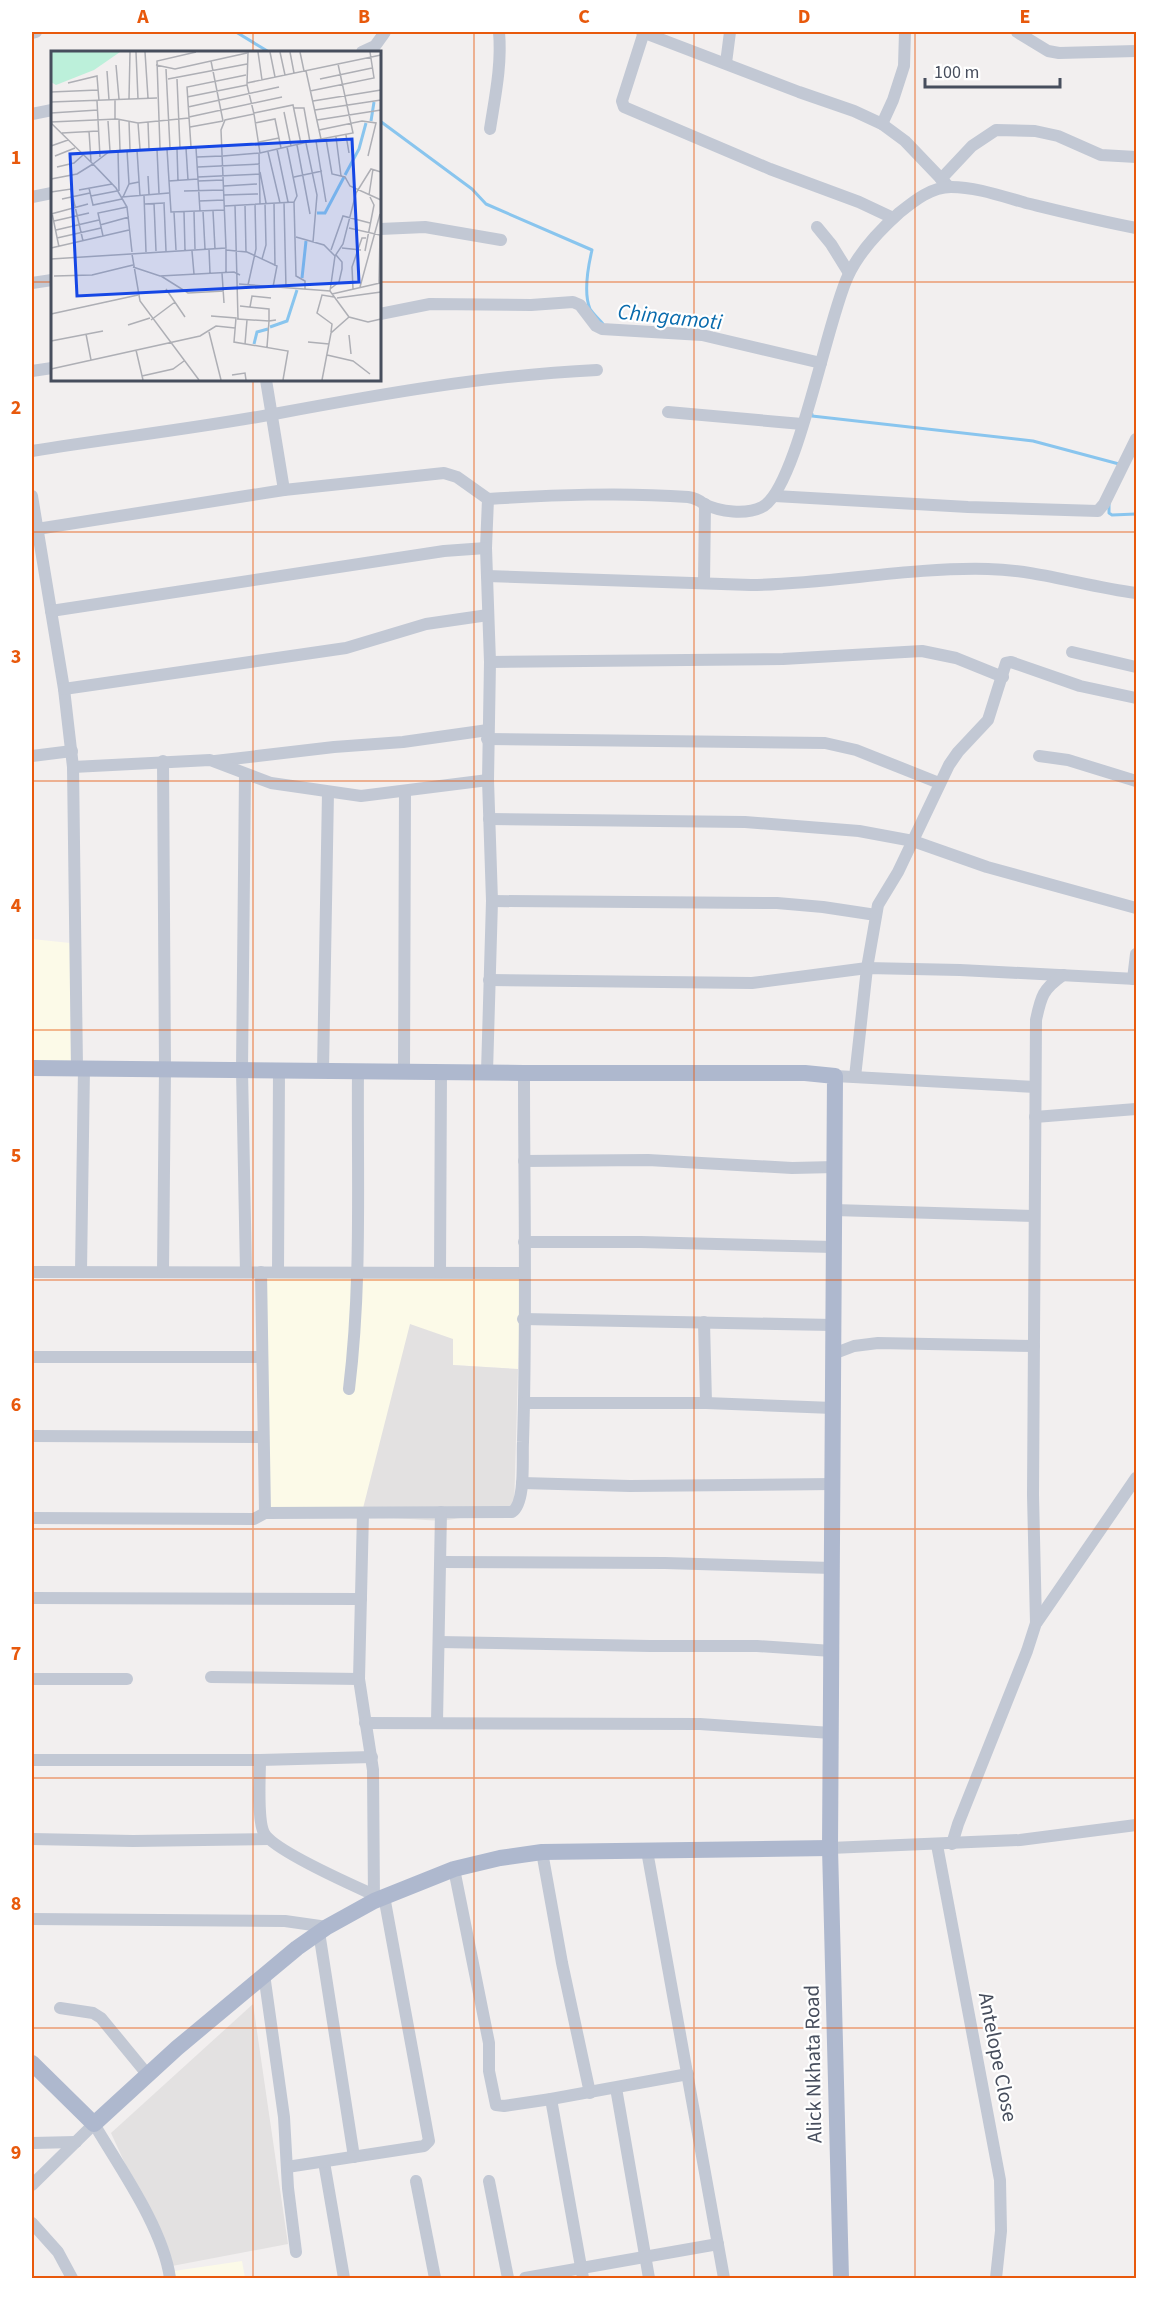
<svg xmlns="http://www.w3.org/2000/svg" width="1168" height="2310" viewBox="0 0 1168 2310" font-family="'Source Sans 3',sans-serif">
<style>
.commercial{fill:#fcfae8}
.education{fill:#e3e1e1}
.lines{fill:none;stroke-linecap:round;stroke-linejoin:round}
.stream{stroke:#89c5ee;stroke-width:3}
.minor{stroke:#c2c8d4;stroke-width:12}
.major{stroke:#aeb8ce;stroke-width:16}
.grid{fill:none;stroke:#e8590c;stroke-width:1.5;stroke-opacity:0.55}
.labels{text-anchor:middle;stroke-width:4.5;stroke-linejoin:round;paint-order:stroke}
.street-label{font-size:21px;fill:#474e5d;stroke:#fff}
.water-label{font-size:22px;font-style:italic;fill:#096bad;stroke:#fff}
.inset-river{fill:none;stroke:#89c5ee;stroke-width:3}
.inset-road{fill:none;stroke:#aeafb5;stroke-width:1.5}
.view{fill:#1547e5;fill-opacity:0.15;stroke:#1547e5;stroke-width:3}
.inset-edge{fill:none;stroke:#474e5d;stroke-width:3}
.neatline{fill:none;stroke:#e8590c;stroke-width:2}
.grid-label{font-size:20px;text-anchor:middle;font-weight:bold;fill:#e8590c}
</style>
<rect width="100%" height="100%" fill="#f2efef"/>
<g class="commercial">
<path d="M32 939 70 943 71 1070H32Z"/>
<path d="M257 1276 521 1277 518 1369 453 1365 361 1516 261 1511Z"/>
<path d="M242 2261 245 2278H168L167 2272Z"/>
</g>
<g class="education">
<path d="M410 1324 453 1339V1365L518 1369 514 1509 442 1521 361 1516Z"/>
<path d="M253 2004 288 2244 172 2266 111 2133Z"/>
</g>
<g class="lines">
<g class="stream">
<path d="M236 32 269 52"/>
<path d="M380 121 472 189 486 204 592 250C588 267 583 292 590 309 593 314 599 319 603 324"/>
<path d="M812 414V416L1033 441 1119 464"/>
<path d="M1109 504V513L1112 515 1136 514"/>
</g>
<g class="minor">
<path d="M642 32 799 92 854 111 882 124 905 141 949 187"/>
<path d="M644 32 622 101 624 107 770 169 859 202 893 218"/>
<path d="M1017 32 1048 51 1059 53 1136 51"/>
<path d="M32 33 36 32"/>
<path d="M362 52 375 46 385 32"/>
<path d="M726 63 730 32"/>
<path d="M32 114 52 110"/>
<path d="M882 124 893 100 904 66 905 32"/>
<path d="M490 129C495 97 502 64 499 32"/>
<path d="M941 179 972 146 996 130 1035 131 1058 136 1101 155 1136 157"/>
<path d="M32 197 52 193"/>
<path d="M817 227 831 244 849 273"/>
<path d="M380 229 425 227 501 240"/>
<path d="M32 283 52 280"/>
<path d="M380 314 430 304 531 305 573 302 580 305 596 326 602 329 702 335 821 363"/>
<path d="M32 371 52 368"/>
<path d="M266 380 284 490"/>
<path d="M668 412 802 424"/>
<path d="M32 451C112 438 193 429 274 414 381 394 488 375 597 370"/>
<path d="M32 496 64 689 73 767 77 1068"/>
<path d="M775 496 968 507 1098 511 1104 504 1136 439"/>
<path d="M488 499C554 495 622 492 688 497 695 498 699 500 704 504 720 512 746 515 762 507 797 490 827 319 848 276 859 252 880 230 899 213 914 201 931 187 951 187 976 187 1001 196 1026 203 1063 212 1099 221 1136 228"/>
<path d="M37 529 284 490 444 473 457 477 488 499 486 548 490 662 488 780 492 901 487 1072"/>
<path d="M487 576 751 585C830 584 908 567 988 569 1039 570 1086 587 1136 593"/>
<path d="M704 583 705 504"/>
<path d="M51 611 444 551 486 548"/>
<path d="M1072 652 1136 667"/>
<path d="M490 662 783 659 922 651 956 658 1003 677"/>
<path d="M64 689 346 648 426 624 488 615"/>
<path d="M487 739 825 743 856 750 939 783"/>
<path d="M32 756 72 751"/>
<path d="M1039 756 1068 760 1136 781"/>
<path d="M215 761 334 747 403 742 488 730"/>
<path d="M73 767 210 760 271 783 361 796 488 780"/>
<path d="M245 775 242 1070 246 1272"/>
<path d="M489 819 745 822 859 831 913 841 987 867 1136 908"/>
<path d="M492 901 777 903 823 907 876 915"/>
<path d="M1133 979 1136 954"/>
<path d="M489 980 752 983 867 968 960 970 1136 979"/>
<path d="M323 1071 328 792"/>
<path d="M404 1071 405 791"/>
<path d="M835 1076 1035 1087"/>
<path d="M855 1077 867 968 878 905 898 872 949 765 958 752 988 720 1006 663 1011 662 1080 686 1136 698"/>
<path d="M1035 1117 1136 1109"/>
<path d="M524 1161 648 1160 792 1168 835 1167"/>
<path d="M834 1210 1034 1216"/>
<path d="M524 1242H641L833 1247"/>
<path d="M81 1271 84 1068"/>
<path d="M32 1272 524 1273"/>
<path d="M163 1272 165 1069 163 761"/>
<path d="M261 1272 265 1513 512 1512C526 1503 522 1458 523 1442 527 1319 524 1196 524 1073"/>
<path d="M278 1272 279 1070"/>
<path d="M440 1272 441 1072"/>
<path d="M523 1319 833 1325"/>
<path d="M704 1322 706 1403"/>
<path d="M833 1354 854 1346 878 1343 1034 1346"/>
<path d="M32 1357H262"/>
<path d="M349 1389C362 1283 357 1177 358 1071"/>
<path d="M524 1403H706L833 1408"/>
<path d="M32 1436 263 1437"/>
<path d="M522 1483 630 1486 833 1484"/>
<path d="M363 1513 359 1679 373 1770 374 1901"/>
<path d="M32 1518 254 1519 265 1513"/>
<path d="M441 1562 665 1563 832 1568"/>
<path d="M32 1598 361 1599"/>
<path d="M1037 1622 1136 1478"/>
<path d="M439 1642 650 1646H757L832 1651"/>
<path d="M211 1677 359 1679"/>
<path d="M32 1679H127"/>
<path d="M437 1722 441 1512"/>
<path d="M365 1723 700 1724 831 1733"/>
<path d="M32 1760H260L372 1757"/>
<path d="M260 1760C260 1777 257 1820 264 1833 273 1850 352 1885 372 1894"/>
<path d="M32 1839 133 1841 268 1839"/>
<path d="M952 1844 958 1824 1027 1651 1036 1623 1033 1495 1036 1020C1041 996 1043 989 1063 975"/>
<path d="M937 1845 1000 2180 1001 2231 996 2278"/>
<path d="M830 1848 1020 1840 1136 1825"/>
<path d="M647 1851 724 2278"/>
<path d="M542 1852 562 1963 590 2093"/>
<path d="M454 1869 489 2043V2071L496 2105 504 2106 551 2099 688 2074"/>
<path d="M32 1919 285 1921 327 1927"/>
<path d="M319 1932 354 2157"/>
<path d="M264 1974 284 2117 288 2188 296 2252"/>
<path d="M60 2008 93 2013 101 2018 147 2074"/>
<path d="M616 2088 649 2278"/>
<path d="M551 2099 583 2278"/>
<path d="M32 2143 76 2142"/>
<path d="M324 2162 344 2278"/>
<path d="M287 2167 424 2146 429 2141 384 1896"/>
<path d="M416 2181 435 2278"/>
<path d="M489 2181 508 2278"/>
<path d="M32 2185 94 2124C120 2168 163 2228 170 2278"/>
<path d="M32 2223 58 2252 72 2278"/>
<path d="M525 2278 718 2244"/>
</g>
<g class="major">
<path d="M32 1068 524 1073H805L835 1076 830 1848 841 2278"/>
<path d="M32 2063 94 2124 177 2048 297 1948 327 1927 374 1901 454 1869 500 1858 542 1852 830 1848"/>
</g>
</g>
<path class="grid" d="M253 32V52M474 32V2278M694 32V2278M915 32V2278M32 282H52M380 282H1136M253 380V2278M32 532H1136M32 781H1136M32 1030H1136M32 1280H1136M32 1529H1136M32 1778H1136M32 2028H1136"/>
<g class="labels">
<g class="street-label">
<text transform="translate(998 2057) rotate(79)" y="7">Antelope Close</text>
<text transform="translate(813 2064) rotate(-91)" y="7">Alick Nkhata Road</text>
</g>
<g class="water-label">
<text transform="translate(670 316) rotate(6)" y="8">Chingamoti</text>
</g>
</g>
<g transform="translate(51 51)">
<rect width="330" height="330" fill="#f2efef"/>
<path d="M0 1H69L43 19 5 34 0 31Z" fill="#bcf0da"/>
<path class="inset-river" d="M320 70 323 51M294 124 308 98 315 72M266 162H274L293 126M251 227 255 190M219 276 236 270 246 239M203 293 206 281 217 278"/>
<path class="inset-road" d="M85 1 87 48M94 1 97 47M207 1 211 29M219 1 224 26M229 1 234 24M239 1 243 22M249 1 253 20M160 10 172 70M65 14 68 48M105 14 124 18 196 2M115 18 119 97M56 20 58 49M117 28 196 13M126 28 129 97M269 28 321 17M17 32 46 25 48 50M196 32 330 4M259 40 323 27 319 1M0 41 47 39M136 46 196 34M78 48 79 1M46 50 49 106M262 50 330 39M0 51 106 47M137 56 228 36M243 57H253L259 91M264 59 330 49M233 61 240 95M0 62 47 59M203 62 242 54 250 93M203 63 209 102M138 66 231 46M64 69V49M68 69 69 99M266 69 330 59M57 70 59 100M78 70 79 99M0 71 66 68 87 72 138 67M97 71 98 98M0 72 42 113 26 123 0 128M87 72 89 98M204 72 224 68 230 97M139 76 172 70M268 79 311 70 325 72 317 105M38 80 40 111M11 82 47 80M295 84 298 102M285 86 290 125M270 88 302 82 287 13M275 88 281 123 294 126 299 135 330 149M265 90 275 151M208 91 228 87M255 92 266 144 262 191M246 94 259 163M0 95 17 89M140 96 136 36 195 24M109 97 106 10 145 1M135 97 137 129M145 97 149 160M106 98 108 142M116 98 118 130M126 98 127 130M226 98 237 151M76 99 78 133M86 99 89 145M67 100 68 140M217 101 229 152M208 102 209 153M4 105 24 97M172 105 209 102 270 88 255 20M146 106 171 105M6 116 23 112 32 104M147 116 209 113M209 121 215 152M97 125 98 143M147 126 208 123M243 126 271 120M147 128 118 130 120 161 173 159M147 130 172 129M173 135 206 133M38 137 42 154 71 148M28 139 61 133M133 140 172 139M0 141 20 138 32 190M93 144 95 201M173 144 207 143M318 144 322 118M40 145 66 140M71 146 118 142M72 146 78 133 88 131M11 148 39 142M148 150 173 149M233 151 235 237M243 151 245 225 254 230V238M103 152 105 200M113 152 115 200M223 152 224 215M93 153 114 152M184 154 187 268M194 154 195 201M174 155 243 151 246 145 236 96M152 160 154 198M162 160 164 198M123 161 125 199M133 161 134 199M143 161 144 198M1 162 8 196M0 163 37 153M3 170 38 162M49 174 78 166M298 177 329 184 328 232M5 179 48 169M52 185 47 162 76 156M245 186 273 194 284 205M6 187 50 177M0 197 78 179M291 197 310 199M158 198 159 222M175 199 196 201 226 215 222 236M280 199 292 165 319 172M141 200 143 223M314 200 323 154 319 146M81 201 76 156 65 137 42 113 59 100 170 95M81 203 89 250 148 329M0 208 175 197 170 79 174 69 203 63 196 34 197 1M211 208 215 194 214 152M82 216 109 225 183 221 189 224M175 221V198M171 222 173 252M3 225 41 224 82 214M110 225 137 242 173 240M188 233 279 240 298 266 317 271 330 268M197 234 205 198 204 153M309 236 329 163M115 238 134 266M279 238 288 231 291 218V211L285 204M302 238 301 216 311 187H315M279 240 284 205 292 193 305 142 320 118 330 121M281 243 329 232M286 247 330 241M199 256 201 245 220 247M0 263 87 244M160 265 185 267 183 291 237 300 232 329M186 268 218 270V258L189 255M100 269 124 251M77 274 99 267M158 281 170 329M280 281 281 273 266 262 271 244 283 246M35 283 40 309M298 284 300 303M0 290 52 280M257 291 278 293M194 293 196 269M216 296 218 270 225 269M85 299 92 329M276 304 302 310 319 323M0 318 149 285 165 275 184 277M181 324 194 322 195 329M91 325 122 318 133 310M271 329 280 282 298 266"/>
<path class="view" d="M301 88 308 231 26 245 19 103Z"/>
<rect width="330" height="330" class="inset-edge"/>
</g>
<rect width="1168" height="2310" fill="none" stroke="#ffffff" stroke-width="66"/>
<path d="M925 78v9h135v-9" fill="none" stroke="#474e5d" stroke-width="3"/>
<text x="934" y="78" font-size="18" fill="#474e5d" stroke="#ffffff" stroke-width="4.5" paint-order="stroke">100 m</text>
<rect x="33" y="33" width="1102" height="2244" class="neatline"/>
<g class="grid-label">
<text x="143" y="23">A</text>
<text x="364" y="23">B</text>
<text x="584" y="23">C</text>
<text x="804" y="23">D</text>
<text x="1025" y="23">E</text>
<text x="16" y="164">1</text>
<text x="16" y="414">2</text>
<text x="16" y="663">3</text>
<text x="16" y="912">4</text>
<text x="16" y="1162">5</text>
<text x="16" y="1411">6</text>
<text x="16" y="1660">7</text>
<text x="16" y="1910">8</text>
<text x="16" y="2159">9</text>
</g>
</svg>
